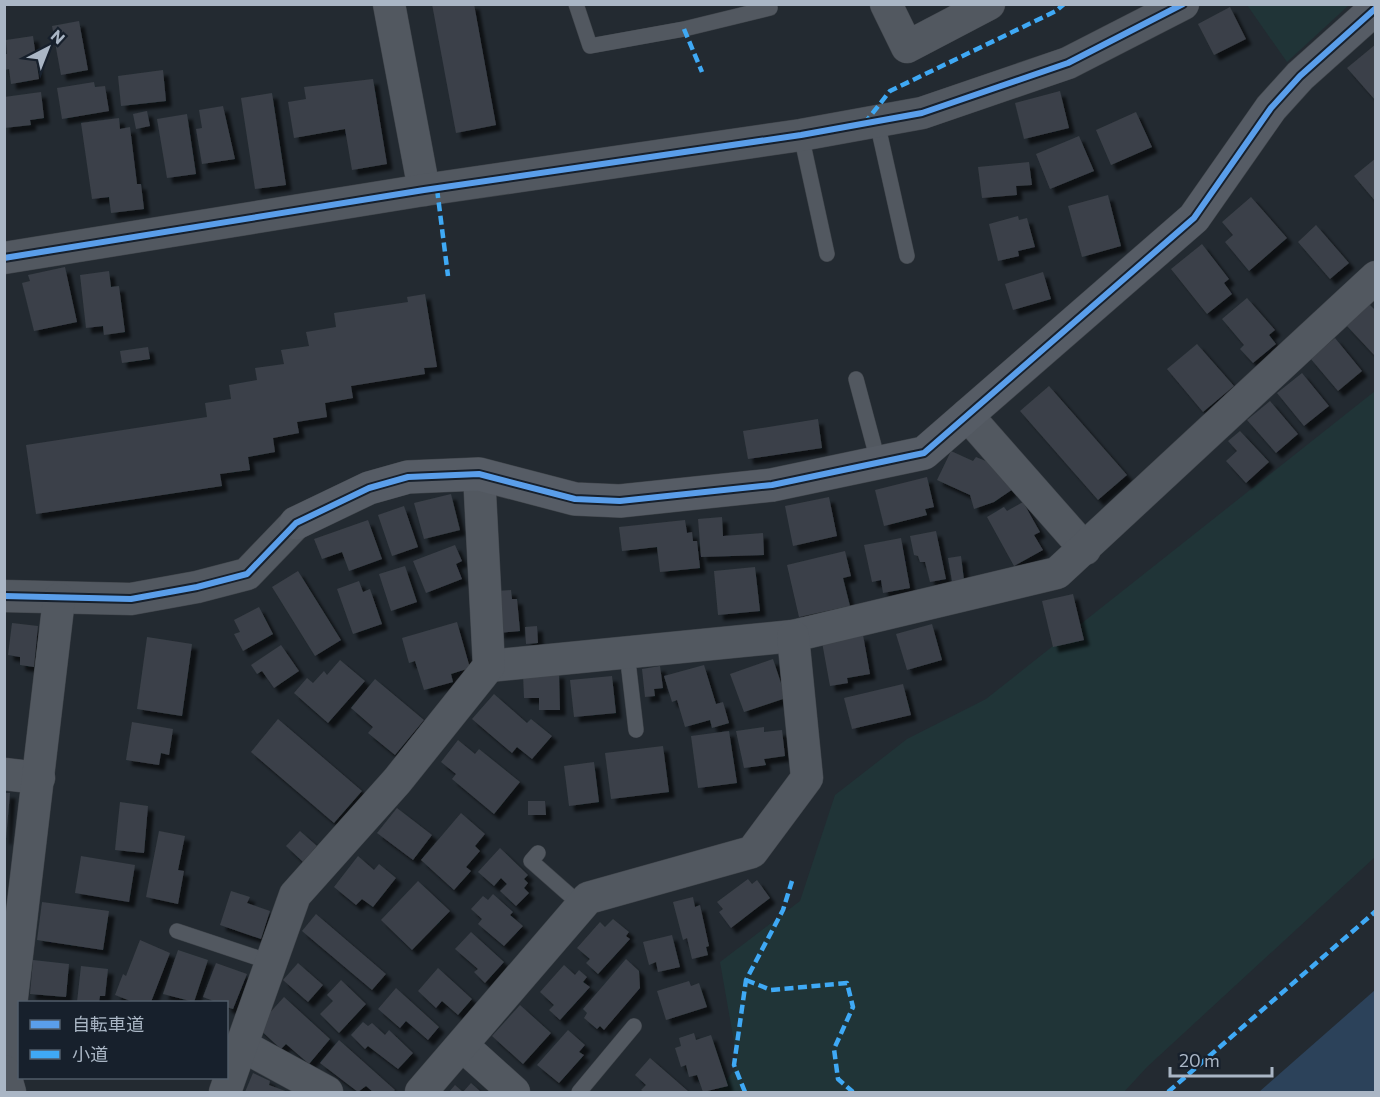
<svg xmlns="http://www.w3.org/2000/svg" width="1380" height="1097" viewBox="0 0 1380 1097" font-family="Commissioner,'Noto Sans JP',sans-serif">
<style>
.green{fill:#203437}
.water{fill:#2c425a}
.building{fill:#3b4048;filter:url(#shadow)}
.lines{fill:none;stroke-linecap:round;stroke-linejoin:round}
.lane-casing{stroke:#3f444a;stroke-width:16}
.street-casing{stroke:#3f444a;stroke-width:33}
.secondary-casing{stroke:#3f444a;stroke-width:34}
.lane{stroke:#525860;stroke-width:15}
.street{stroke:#525860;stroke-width:32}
.secondary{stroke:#565c65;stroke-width:33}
.quiet{stroke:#3fa9f5;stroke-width:4.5;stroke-dasharray:9 4.5;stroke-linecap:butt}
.cycleway-casing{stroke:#17202c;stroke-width:10}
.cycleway{stroke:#5a9eea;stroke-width:6}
</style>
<defs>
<filter id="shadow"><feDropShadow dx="5.5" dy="5.5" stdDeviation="1.5" flood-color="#0009"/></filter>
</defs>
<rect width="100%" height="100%" fill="#232a31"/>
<g class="green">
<path d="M1247 5H1349L1287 62Z"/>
<path d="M1375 391V857L1147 1067 1124 1092H717L738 1065 720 962 800 901 835 795 907 739 986 699Z"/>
</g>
<path class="water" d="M1375 990V1092H1259Z"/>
<g class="building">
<path d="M432 4H474L496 125 456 133Z"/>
<path d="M1230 7 1246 39 1214 55 1198 24Z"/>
<path d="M79 21 88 70 61 75 52 26Z"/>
<path d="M33 36 39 79 11 84 9 69 4 70V54H7L6 40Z"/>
<path d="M1376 44V101L1347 68Z"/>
<path d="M163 70 166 101 121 106 118 76Z"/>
<path d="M373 79 387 164 352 170 345 129 294 138 288 102 306 99 304 87Z"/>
<path d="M94 82 95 87 105 86 109 111 62 119 57 88Z"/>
<path d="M1060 91 1069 128 1024 139 1015 103Z"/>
<path d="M41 92 44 118 30 120 31 125 4 128V97Z"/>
<path d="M272 93 286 185 255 189 241 98Z"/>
<path d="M223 106 235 159 202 164 196 129 202 128 199 110Z"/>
<path d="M147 111 150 126 136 129 133 114Z"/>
<path d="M1136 112 1152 147 1111 165 1096 130Z"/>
<path d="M187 114 196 174 167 178 157 119Z"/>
<path d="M119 118 120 129 130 127 137 184H141L144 209 111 213 109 197 92 199 81 123Z"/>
<path d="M1079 136 1094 171 1050 189 1036 154Z"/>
<path d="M1376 158V202L1354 176Z"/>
<path d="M1029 162 1032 185 1016 186 1017 195 982 198 978 167Z"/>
<path d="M1108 195 1121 246 1082 257 1068 206Z"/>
<path d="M1251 197 1287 238 1249 271 1225 242 1233 235 1222 222Z"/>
<path d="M1018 216 1019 220 1027 218 1035 247 1018 251 1019 256 998 261 989 224Z"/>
<path d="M1316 225 1349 263 1330 279 1298 242Z"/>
<path d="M1202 244 1229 279 1224 283 1232 294 1207 314 1171 269Z"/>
<path d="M65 267 77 322 34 331 22 283 30 281 28 275Z"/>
<path d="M109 271 111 287 119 286 125 332 104 335 103 326 86 328 80 275Z"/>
<path d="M1043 272 1051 299 1013 310 1005 284Z"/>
<path d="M425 294 437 367 424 368 425 374 351 386 353 398 325 403 327 417 297 422 299 433 273 438 275 452 248 457 250 470 220 474 222 486 36 514 26 445 207 417 205 403 231 399 229 385 257 380 255 368 284 364 281 350 309 346 306 332 336 327 334 313 408 302 407 297Z"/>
<path d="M1247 298 1275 330 1269 335 1276 344 1253 363 1240 349 1244 345 1222 319Z"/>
<path d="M1369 304 1376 311V357L1346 325Z"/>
<path d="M1335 338 1362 371 1338 391 1310 358Z"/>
<path d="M1197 344 1234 386 1203 412 1167 369Z"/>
<path d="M148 347 150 359 122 363 120 351Z"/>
<path d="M1302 373 1329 406 1304 426 1277 393Z"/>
<path d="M1049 386 1127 475 1098 500 1020 411Z"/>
<path d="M1270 401 1298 434 1276 453 1247 420Z"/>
<path d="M818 419 822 448 748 459 743 431Z"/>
<path d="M1240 431 1269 462 1246 483 1226 461 1237 451 1228 441Z"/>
<path d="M951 451 973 461 976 457 993 464 1016 487 994 502 974 509 970 495 937 480Z"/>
<path d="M927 477 934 507 925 509 927 515 884 526 875 490Z"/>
<path d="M451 494 460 530 424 539 414 503Z"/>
<path d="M829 497 837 536 793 546 785 506Z"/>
<path d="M1023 502 1040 532 1034 535 1043 550 1014 566 987 517 1004 507 1007 511Z"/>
<path d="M404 506 418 547 392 556 378 515Z"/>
<path d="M722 517 723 536 763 533 764 555 701 557 698 519Z"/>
<path d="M368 520 382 559 349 571 342 552 322 559 314 539Z"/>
<path d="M685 520 687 533 692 532 693 541H697L700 568 660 572 657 547 622 551 619 527Z"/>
<path d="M936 531 946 579 930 582 925 562H920L918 556 914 555 910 536Z"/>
<path d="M901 538 910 588 883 593 881 580 872 582 864 545Z"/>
<path d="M455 545 462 561 456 564 462 579 426 593 413 561Z"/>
<path d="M845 551 851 576 843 578 850 606 799 617 787 565Z"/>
<path d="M961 556 964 580 952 581 948 558Z"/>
<path d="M405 566 417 602 391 611 379 574Z"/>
<path d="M755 567 760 611 718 615 714 571Z"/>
<path d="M298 571 341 640 315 656 272 587Z"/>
<path d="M359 581 363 592 370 589 382 624 353 634 337 589Z"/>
<path d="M511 590 512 599H517L520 631 499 633 496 591Z"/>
<path d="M1073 594 1084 640 1053 647 1042 601Z"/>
<path d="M259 607 273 634 243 651 234 634 240 632 234 620Z"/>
<path d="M457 622 470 668 451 674 453 682 424 690 415 661 409 663 402 638Z"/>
<path d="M12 623 38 626 34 667 20 665V657L8 655Z"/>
<path d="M932 624 942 660 907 670 896 634Z"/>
<path d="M537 626 538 643 526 644 525 627Z"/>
<path d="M863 635 870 674 847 678 848 683 830 686 822 642Z"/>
<path d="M147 637 192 644 182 716 137 709Z"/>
<path d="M281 645 299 671 274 688 262 671 257 674 251 665Z"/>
<path d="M773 659 786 698 744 712 730 674Z"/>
<path d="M340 660 365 681 328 723 294 693 307 678 313 683 324 671 327 675Z"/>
<path d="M704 665 716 704 723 702 729 723 712 728 710 720 685 727 677 700 672 702 664 676Z"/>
<path d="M660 666 663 688 654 689 655 696 645 697 642 669Z"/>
<path d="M559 673 560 710H539V698H524L523 674Z"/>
<path d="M612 676 616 713 574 717 570 680Z"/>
<path d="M375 679 424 720 395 755 368 733 373 727 351 708Z"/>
<path d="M903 684 911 715 852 729 844 698Z"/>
<path d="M494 694 527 723 531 719 552 736 532 759 517 747 512 753 472 719Z"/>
<path d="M278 719 362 791 334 823 251 752Z"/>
<path d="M132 722 173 729 169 755 161 753 159 765 126 760Z"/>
<path d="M764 727V732L782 730 785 756 764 759 766 765 744 768 736 731Z"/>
<path d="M729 731 737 783 698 788 691 736Z"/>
<path d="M458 740 475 754 479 749 520 782 494 814 452 779 456 774 441 762Z"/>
<path d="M663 746 669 792 611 799 605 753Z"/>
<path d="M594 762 599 802 569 806 564 766Z"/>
<path d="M4 793H10L6 839H4Z"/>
<path d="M528 801H545L546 815H528Z"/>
<path d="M120 802 148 806 144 853 115 850Z"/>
<path d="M397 808 432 835 413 860 377 833Z"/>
<path d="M461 813 485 834 475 846 480 851 466 867 471 871 454 890 421 860Z"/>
<path d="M159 831 185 836 178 870 184 871 178 904 146 897Z"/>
<path d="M300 831 317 846 303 862 286 846Z"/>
<path d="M500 848 528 875 524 879 528 883 524 888 529 893 516 906 500 891 507 884 501 878 494 886 478 872Z"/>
<path d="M81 856 135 865 129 902 75 893Z"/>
<path d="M358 856 374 870 379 864 396 878 373 907 362 899 356 905 334 887Z"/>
<path d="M748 879 752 884 757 880 770 898 731 928 719 912 723 909 717 902Z"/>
<path d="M418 881 450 911 412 950 381 920Z"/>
<path d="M231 891 250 897 247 903 270 911 261 939 220 925Z"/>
<path d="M493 894 513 912 510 915 523 926 504 946 478 924 482 919 471 909 483 896 488 900Z"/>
<path d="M693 897 695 907 700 905 709 946 706 947 708 955 692 959 687 938 683 940 673 902Z"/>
<path d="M42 902 109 911 103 950 37 940Z"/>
<path d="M316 914 386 974 372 990 302 931Z"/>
<path d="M613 919 629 932 626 936 630 939 598 974 586 963 590 959 577 948 600 922 605 927Z"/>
<path d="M471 932 504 962 485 983 474 972 478 969 455 949Z"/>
<path d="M672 935 680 967 658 972 656 962 649 965 643 942Z"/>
<path d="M140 940 170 953 151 1002H133L115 995 123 974 126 976Z"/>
<path d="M178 950 208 960 194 1002 163 994Z"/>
<path d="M626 959 639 971 640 988 604 1030 600 1026 597 1029 584 1018 587 1013 583 1009Z"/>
<path d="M33 960 69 964 66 997 30 994Z"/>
<path d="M216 963 247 974 233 1009 226 1007V1002H216L203 997Z"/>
<path d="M298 963 323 985 308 1002 283 980Z"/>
<path d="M564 965 575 975 579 970 587 977 583 982 590 987 560 1020 549 1010 554 1005 540 992Z"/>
<path d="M81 966 108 969 105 996H100L99 1002H77Z"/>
<path d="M438 968 472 999 458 1015 442 1001 436 1008 418 991Z"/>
<path d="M341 980 366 1004 339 1033 320 1014 333 1001 327 995Z"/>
<path d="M689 981 691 986 699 983 707 1007 666 1020 657 991Z"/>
<path d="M396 988 439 1027 428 1040 406 1021 400 1028 378 1009Z"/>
<path d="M284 997 330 1039 309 1064 286 1044 281 1049 257 1027Z"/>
<path d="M520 1005 551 1033 523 1064 492 1036Z"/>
<path d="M363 1022 368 1026 372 1023 385 1035 389 1030 413 1053 398 1069 368 1046 365 1049 351 1035Z"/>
<path d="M568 1030 585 1045 579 1052 584 1055 559 1083 537 1065Z"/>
<path d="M694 1033 696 1040 711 1035 728 1086 703 1092 697 1075 689 1077 686 1065 681 1067 675 1048 681 1046 679 1038Z"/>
<path d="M339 1040 395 1090 393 1092H373L366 1086 358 1092 320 1063Z"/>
<path d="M650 1058 689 1092H644L641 1090 646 1085 635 1075Z"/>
<path d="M253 1073 270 1081 269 1085 288 1092H245Z"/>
<path d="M471 1083 481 1092H449L455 1085 463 1092Z"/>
</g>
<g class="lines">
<g class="lane-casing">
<g id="lane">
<path d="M576 4 590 46 684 29 770 8"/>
<path d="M877 122 907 256"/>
<path d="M801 135 827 254"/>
<path d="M856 379 878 461"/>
<path d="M627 653 636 730"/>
<path d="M538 853 531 861 582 906"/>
<path d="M177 931 270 962"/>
<path d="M579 1092 634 1026"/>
</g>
</g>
<g class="street-casing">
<g id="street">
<path d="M389 4 424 190"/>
<path d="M886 4 907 47 989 4"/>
<path d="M4 258 424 190 801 135 922 113 1068 63 1183 4"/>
<path d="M967 415 1085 549"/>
<path d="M4 596 131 599 197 587 247 574 296 523"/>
<path d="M489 666 793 636 1057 573 1376 277"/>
<path d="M4 774 39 778"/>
<path d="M241 1045 327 1092"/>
<path d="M463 1046 514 1092"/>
<path d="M4 1065 59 599"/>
<path d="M4 1071 10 1092"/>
<path d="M225 1092 295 895 397 781 489 666 479 474"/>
<path d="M421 1092 588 898 752 852 807 778 793 636"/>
</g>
</g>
<g class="secondary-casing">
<path id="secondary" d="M296 523 369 488 408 477 479 474 575 499 620 501 772 485 924 453 1194 218 1271 108 1300 76 1376 8"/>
</g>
<use href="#lane" class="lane"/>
<use href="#street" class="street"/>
<use href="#secondary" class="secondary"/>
<g class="quiet">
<path d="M684 29 702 72"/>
<path d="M864 124 890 91 1056 11 1064 4"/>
<path d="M437 189 448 276"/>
<path d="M746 980 771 990 847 983 853 1007 834 1049 838 1079 853 1092"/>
<path d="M745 1092 734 1065 746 980 783 910 792 881"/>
<path d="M1168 1092 1376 911"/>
</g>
<g class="cycleway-casing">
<g id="cycleway">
<path d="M4 258 424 190 801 135 922 113 1068 63 1183 4"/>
<path d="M4 596 131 599 197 587 247 574 296 523 369 488 408 477 479 474 575 499 620 501 772 485 924 453 1194 218 1271 108 1300 76 1376 8"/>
</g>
</g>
<use href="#cycleway" class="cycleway"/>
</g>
<rect width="1380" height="1097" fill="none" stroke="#aab6c5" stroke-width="12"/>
<rect x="18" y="1001" width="210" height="78" fill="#17202c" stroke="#525c69" stroke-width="1.5"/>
<rect x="30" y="1020" width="30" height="9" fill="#5a9eea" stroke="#525c69" stroke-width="1.5"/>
<text x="72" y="1031" font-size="18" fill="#aab6c5">自転車道</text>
<rect x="30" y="1050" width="30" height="9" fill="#3fa9f5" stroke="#525c69" stroke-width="1.5"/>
<text x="72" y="1061" font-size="18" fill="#aab6c5">小道</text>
<g transform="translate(48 48) rotate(42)" stroke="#17202c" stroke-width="4.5" paint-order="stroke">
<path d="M0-4.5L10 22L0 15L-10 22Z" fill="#aab6c5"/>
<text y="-9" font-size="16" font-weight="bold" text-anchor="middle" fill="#aab6c5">N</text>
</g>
<path d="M1170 1067v9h102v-9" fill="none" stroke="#aab6c5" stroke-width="3"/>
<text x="1179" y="1067" font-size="18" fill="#aab6c5" stroke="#17202c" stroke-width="4.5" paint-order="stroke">20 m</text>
</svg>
